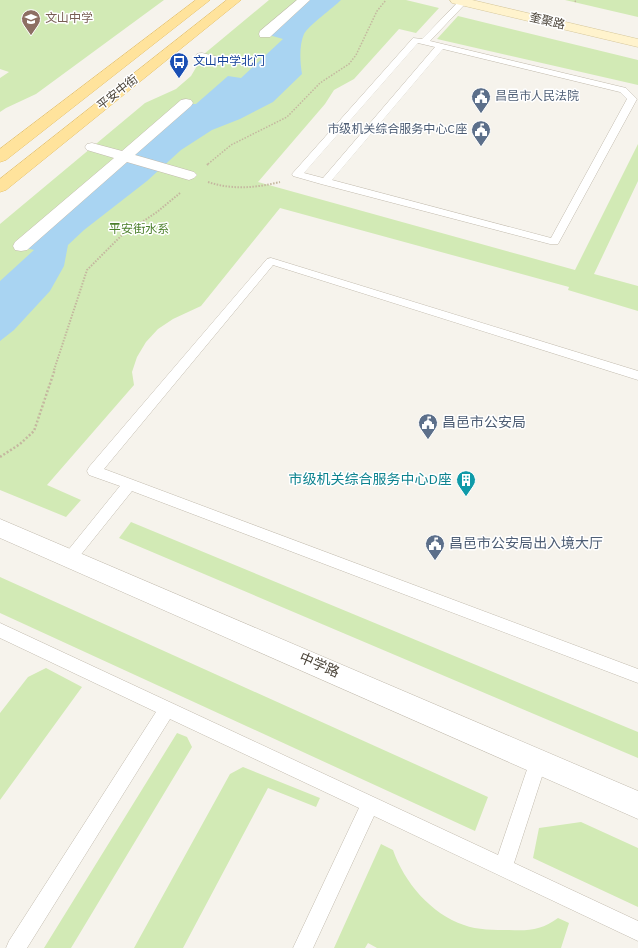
<svg xmlns="http://www.w3.org/2000/svg" width="638" height="948" viewBox="0 0 638 948" font-family="Overpass,'Noto Sans SC',sans-serif">
<style>
.green{fill:#d2eab5}
.water{fill:#a9d4f2}
.lines{fill:none;stroke-linecap:round;stroke-linejoin:round}
.service-casing{stroke:#c2bbae;stroke-width:1}
.pedestrian-casing{stroke:#c2bbae;stroke-width:1}
.tertiary-casing{stroke:#c2bbae;stroke-width:1}
.secondary-casing{stroke:#d6c79b;stroke-width:1}
.primary-casing{stroke:#e6c16a;stroke-width:1}
.path-far2{stroke:#c4b79f;stroke-width:1.5;stroke-dasharray:1.5 1.5;stroke-linecap:butt}
.path-far1{stroke:#c4b79f;stroke-width:2;stroke-dasharray:1.5 1.5;stroke-linecap:butt}
.path{stroke:#c4b79f;stroke-width:2.5;stroke-dasharray:2 2;stroke-linecap:butt}
.service{fill:#fff;fill-rule:evenodd}
.pedestrian{fill:#fff;fill-rule:evenodd}
.tertiary{fill:#fff;fill-rule:evenodd}
.secondary{fill:#fff3cd;fill-rule:evenodd}
.primary{fill:#ffe39c;fill-rule:evenodd}
.labels{text-anchor:middle;dominant-baseline:central;stroke-width:3;stroke-linejoin:round;paint-order:stroke}
.far-education-label{font-size:12px;fill:#785e54;stroke:#fff;text-anchor:start}
.far-street-label{font-size:12px;fill:#4b4439;stroke:#fff}
.far-transit-label{font-size:12px;fill:#164399;stroke:#fff;text-anchor:start}
.far-service-label{font-size:12px;fill:#4e5e75;stroke:#fff;text-anchor:start}
.far-park-label{font-size:12px;fill:#4a7f2a;stroke:#fff}
.service-label{font-size:14px;fill:#4e5e75;stroke:#fff;text-anchor:start}
.culture-label{font-size:14px;fill:#0d838f;stroke:#fff;text-anchor:end}
.street-label{font-size:14px;fill:#4b4439;stroke:#fff}
</style>
<rect width="100%" height="100%" fill="#f6f3ec"/>
<path class="green" d="M0 0H164L36 94 6 108 0 112V78L9 72 0 69Z
M269 0H406L439 8 416 33 399 29 354 79 334 90 325 104 258 182 575 270 638 144V181L594 274 638 286V311L568 290 569 287 280 208 201 306 173 319 158 329 146 342 137 357 132 372 134 385 47 485 81 500 66 517 0 490V224L145 103 176 89 191 76 204 54Z
M565 0H638V17Z
M458 16 638 60V85L437 39Z
M131 522 638 732V758L119 538Z
M0 577 488 797 475 831 0 613Z
M46 668 82 687 0 800V713L28 677Z
M177 733 187 737 192 747 71 948H44Z
M243 767 320 798 316 807 268 788 183 948H134L230 774Z
M581 822 638 848V907L533 858 539 828Z
M381 844 393 850C404 882 431 914 464 925 477 930 495 930 509 930 529 931 542 930 558 918L569 923 561 948H377L368 943 365 948H334Z"/>
<path class="water" d="M309 0H341C333 8 309 25 304 34 299 45 300 62 302 74L273 102 240 119 212 130 181 150 147 181 84 230 68 245 64 266 50 291 14 330 0 341V281L34 250 26 248 190 104H196L228 76 241 78 283 39 269 35Z"/>
<g class="lines">
<g class="service-casing">
<path id="service" d="M460 0H465L467 2 430 41 626 88 637 99 558 244H550L321 184 293 176 292 174 413 38 422 39ZM418 43 435 47 323 178 304 173ZM443 49 620 92 627 99 551 238 332 180Z
M271 258 638 371V380L273 265 104 469 638 669V683L132 491 75 562 70 564 65 562 62 558 65 554 120 486 89 475 87 471 89 467 267 259Z
M0 623 498 855 532 755 538 753 544 755 547 761 514 863 638 921V941L374 816 313 948H293L359 808 170 719 27 948H6L9 941 156 712 0 638Z"/>
</g>
<g class="pedestrian-casing">
<path id="pedestrian" d="M297 0H310L270 37H260L259 34 260 31Z
M202 53 223 58 225 61 223 64 218 65 197 60 195 57 197 54Z
M186 99 191 100 193 103 191 106 135 155 194 172 197 175 194 178 189 180 127 162 27 250 21 251 15 250 13 246 15 242 114 158 87 150 85 147 87 144 92 143 122 151 181 100Z"/>
</g>
<g class="tertiary-casing">
<path id="tertiary" d="M0 519 638 791V819L0 538Z"/>
</g>
<g class="secondary-casing">
<path id="secondary" d="M450 0H472L638 39V47L452 3Z"/>
</g>
<g class="primary-casing">
<path id="primary" d="M196 0H210L6 160 0 162V149Z
M227 0H241L6 190 0 192V179Z"/>
</g>
<path class="path-far2" d="M575 2 576 0
M208 164 231 145 287 117 320 83 349 64 356 55 377 11 386 0"/>
<path class="path-far1" d="M207 165 209 163
M208 182C232 190 255 188 280 182
M54 370 87 270 121 236 157 212 180 193"/>
<path class="path" d="M0 457 20 444 34 431 55 369"/>
<use href="#service" class="service"/>
<use href="#pedestrian" class="pedestrian"/>
<use href="#tertiary" class="tertiary"/>
<use href="#secondary" class="secondary"/>
<use href="#primary" class="primary"/>
</g>
<defs>
<g id="school-pin" transform="scale(1)"><path d="M0 17L-7.5 6A9.5 9.5 0 1 1 7.5 6Z" fill="#8d6e63" stroke="#fff"/><path d="M0-5L7-2L0 1L-7-2ZM-4 1L0 2.5L4 1V4Q0 6-4 4Z" fill="#fff"/></g>
<g id="bus-pin" transform="scale(1)"><path d="M0 17L-7.5 6A9.5 9.5 0 1 1 7.5 6Z" fill="#1a4fb4" stroke="#fff"/><path d="M-5-6H5V4H4V6H2V4H-2V6H-4V4H-5ZM-3.5-4V0h7V-4ZM-3.5 1.2v1.5H-2V1.2ZM2 1.2v1.5H3.5V1.2Z" fill="#fff"/></g>
<g id="civic-pin" transform="scale(1)"><path d="M0 17L-7.5 6A9.5 9.5 0 1 1 7.5 6Z" fill="#5c6f8a" stroke="#fff"/><path d="M-.6-6.5H3V-4.5H.6V-3L4-1V1h2V6H-6V1h2V-1L-.6-3ZM-1.2 2.5V6h2.4V2.5Z" fill="#fff"/></g>
<g id="building-pin" transform="scale(1)"><path d="M0 17L-7.5 6A9.5 9.5 0 1 1 7.5 6Z" fill="#0f9aa8" stroke="#fff"/><path d="M-4-6H4V6H1V3H-1V6H-4ZM-2.5-4.3h1.7v1.8h-1.7ZM.8-4.3h1.7v1.8H.8ZM-2.5-1h1.7V.8h-1.7ZM.8-1h1.7V.8H.8Z" fill="#fff"/></g>
</defs>
<g fill-rule="evenodd">
<use href="#school-pin" x="31" y="19"/>
<use href="#bus-pin" x="179" y="62"/>
<use href="#civic-pin" x="481" y="97"/>
<use href="#civic-pin" x="481" y="130"/>
<use href="#civic-pin" x="428" y="423"/>
<use href="#building-pin" x="466" y="480"/>
<use href="#civic-pin" x="435" y="544"/>
</g>
<g class="labels">
<g class="far-education-label">
<text x="45" y="19">文山中学</text>
</g>
<g class="far-street-label">
<text transform="translate(547 22) rotate(13)">奎聚路</text>
<text transform="translate(118 93) rotate(-38)">平安中街</text>
</g>
<g class="far-transit-label">
<text x="193" y="62">文山中学北门</text>
</g>
<g class="far-service-label">
<text x="495" y="97">昌邑市人民法院</text>
<text x="467" y="130" text-anchor="end">市级机关综合服务中心C座</text>
</g>
<g class="far-park-label">
<text x="139" y="230">平安街水系</text>
</g>
<g class="service-label">
<text x="442" y="423">昌邑市公安局</text>
<text x="449" y="544">昌邑市公安局出入境大厅</text>
</g>
<g class="culture-label">
<text x="452" y="480">市级机关综合服务中心D座</text>
</g>
<g class="street-label">
<text transform="translate(319 666) rotate(23)">中学路</text>
</g>
</g>
</svg>
